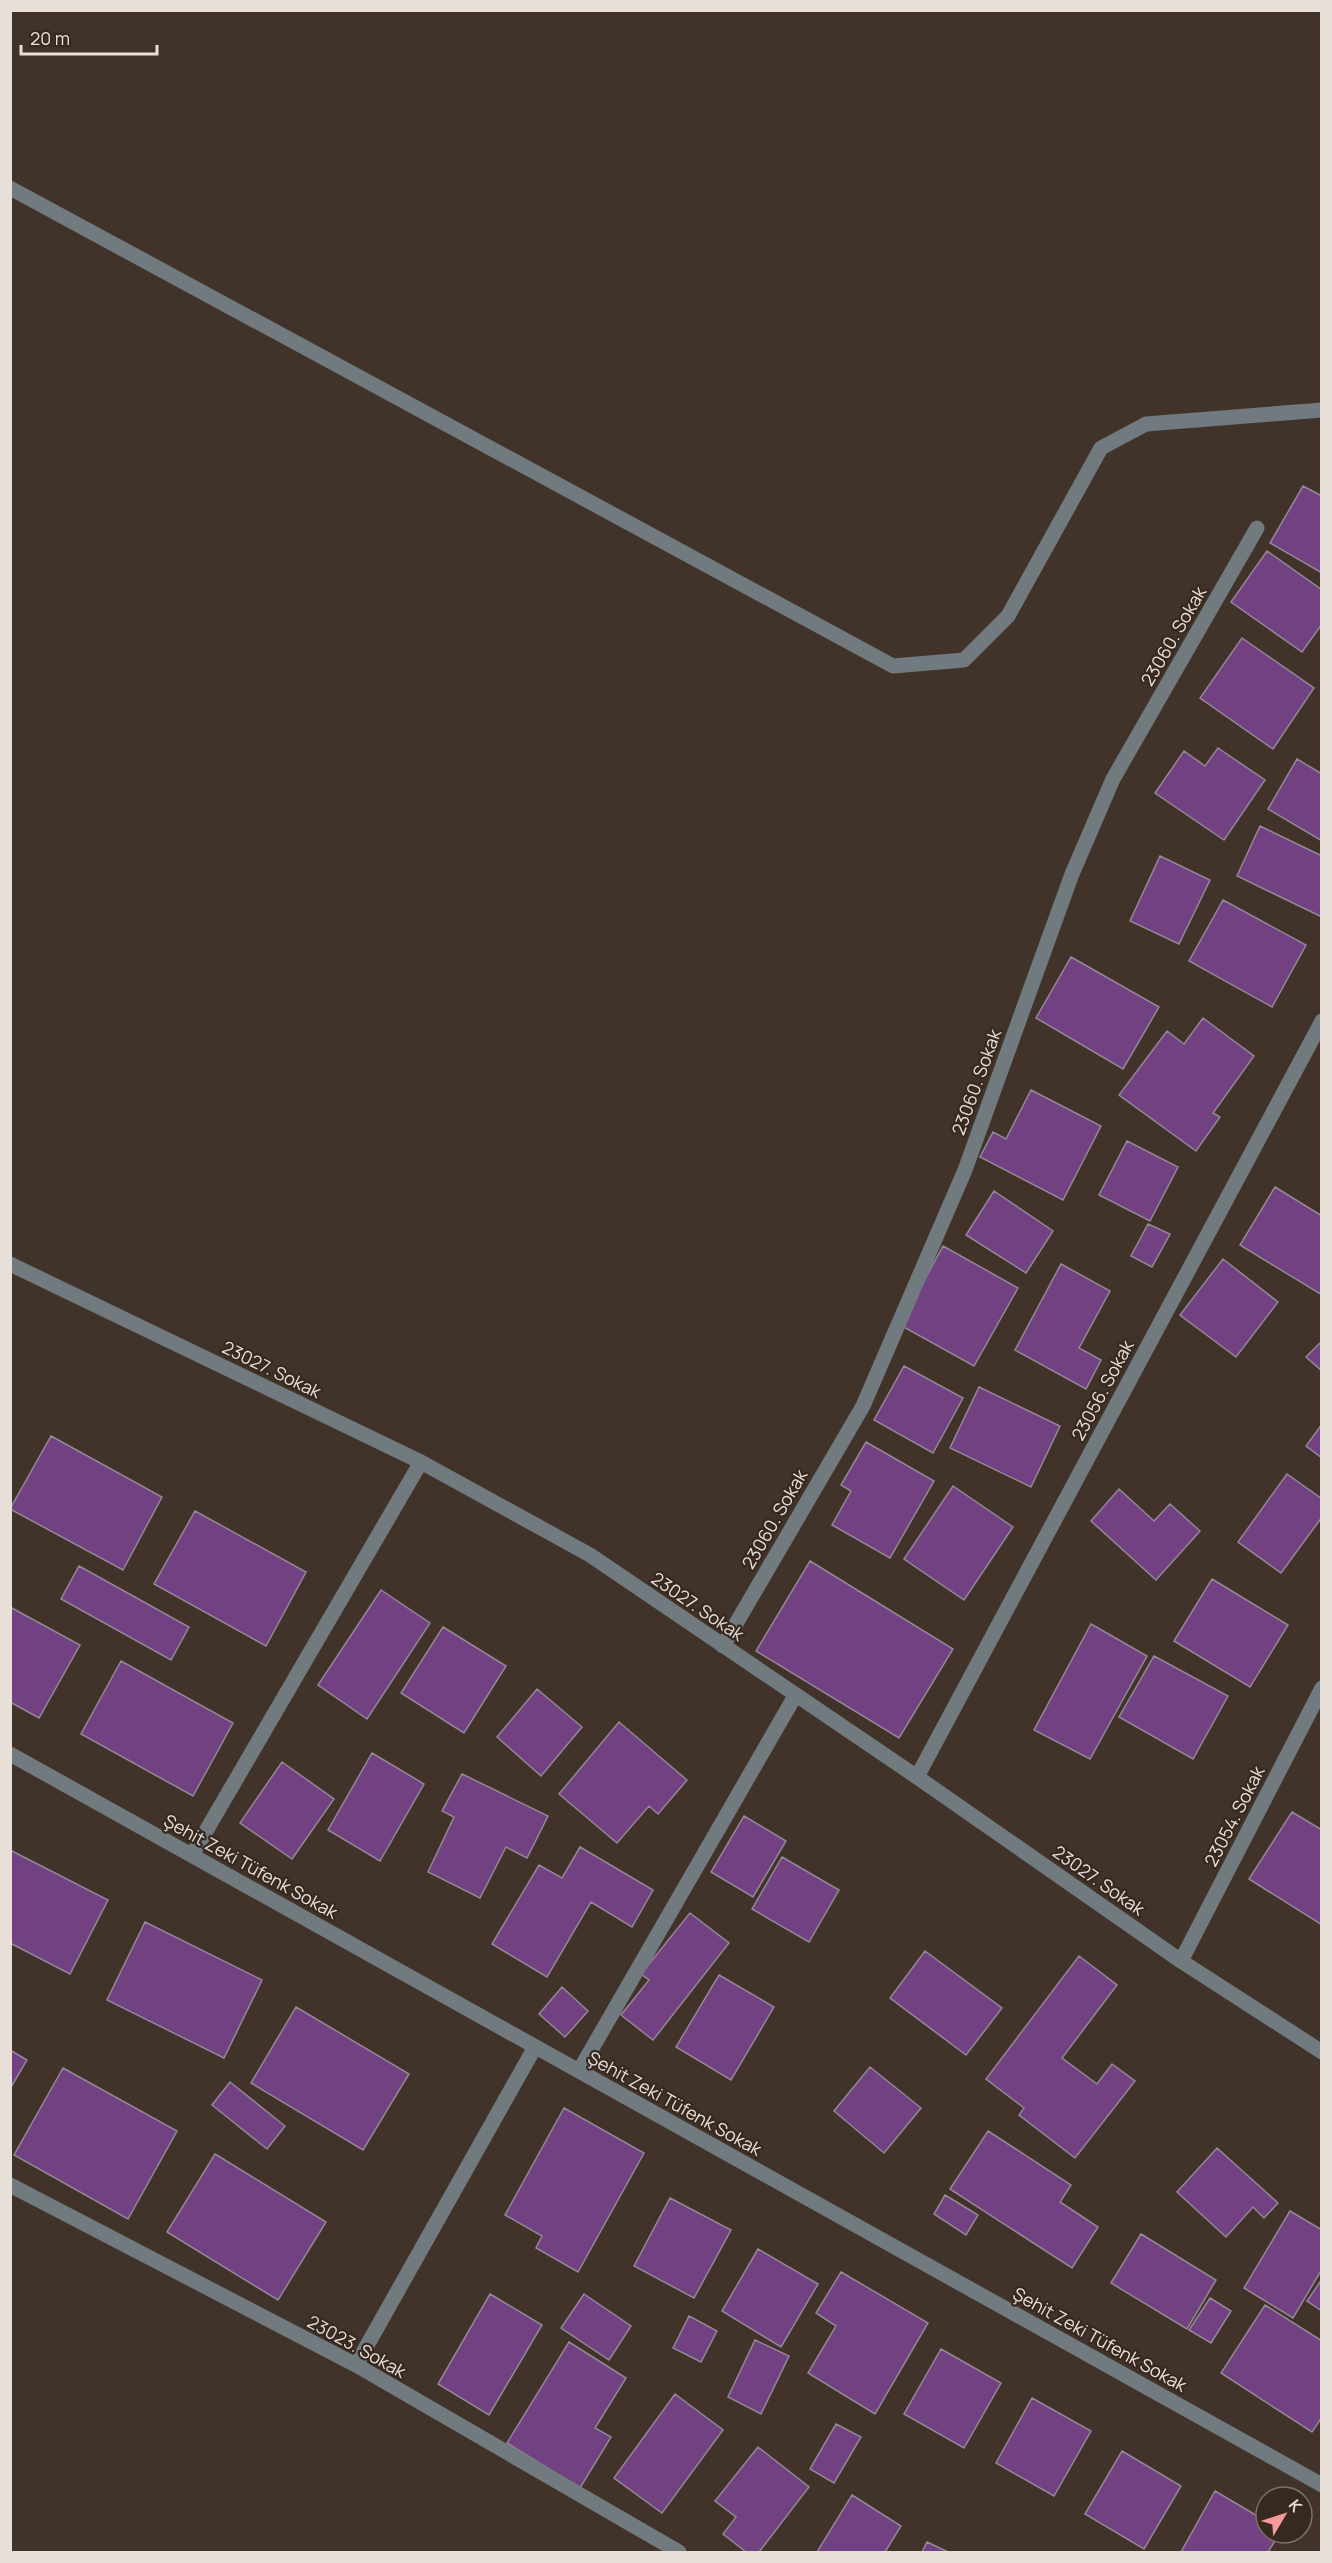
<svg xmlns="http://www.w3.org/2000/svg" width="1332" height="2563" viewBox="0 0 1332 2563" font-family="Manrope,sans-serif">
<style>
.building{fill:#714181;stroke:#938897;stroke-width:1.5}
.lines{fill:none;stroke-linecap:round;stroke-linejoin:round}
.minor{stroke:#717a7e;stroke-width:15}
.labels{text-anchor:middle;dominant-baseline:central;stroke-width:4.5;stroke-linejoin:round;paint-order:stroke}
.street-label{font-size:18px;fill:#e8dfd9;stroke:#372920}
</style>
<rect width="100%" height="100%" fill="#42332a"/>
<path class="building" d="M1303 486 1322 496V573L1270 543Z
M1267 551 1322 590V624L1302 652 1231 602Z
M1242 638 1314 688 1273 749 1200 698Z
M1218 748 1265 780 1224 840 1155 793 1184 751 1205 766Z
M1297 759 1322 774V841L1268 809Z
M1260 826 1322 856V917L1237 876Z
M1160 856 1210 880 1179 944 1130 921Z
M1223 900 1306 945 1272 1007 1189 961Z
M1071 957 1159 1007 1123 1069 1036 1018Z
M1203 1018 1254 1056 1213 1113 1220 1117 1196 1151 1119 1095 1167 1031 1184 1044Z
M1031 1090 1101 1126 1063 1200 980 1157 993 1132 1006 1139Z
M1127 1141 1178 1167 1150 1221 1099 1195Z
M1275 1187 1322 1216V1295L1240 1245Z
M994 1191 1053 1231 1026 1273 966 1235Z
M1148 1224 1170 1234 1152 1267 1131 1256Z
M943 1246 1018 1288 974 1366 900 1325Z
M1223 1259 1278 1302 1236 1357 1180 1315Z
M1061 1264 1110 1291 1079 1348 1101 1360 1086 1389 1015 1350Z
M1322 1341V1371L1306 1357Z
M904 1366 963 1398 933 1453 874 1420Z
M979 1387 1060 1426 1031 1487 950 1448Z
M1322 1424V1458L1306 1446Z
M51 1436 162 1497 123 1570 10 1509Z
M866 1442 934 1481 890 1558 832 1525 851 1491 841 1485Z
M1287 1474 1322 1499V1517L1281 1573 1238 1542Z
M953 1486 1013 1527 964 1600 904 1559Z
M1119 1489 1154 1521 1170 1504 1200 1531 1156 1580 1091 1521Z
M195 1511 306 1572 266 1646 154 1584Z
M810 1561 953 1649 899 1738 756 1651Z
M79 1566 189 1627 171 1660 61 1599Z
M1212 1579 1288 1625 1250 1687 1174 1641Z
M381 1590 430 1623 367 1719 318 1685Z
M10 1607 80 1645 39 1718 10 1702Z
M1091 1624 1147 1656 1090 1759 1034 1730Z
M443 1627 506 1666 464 1733 401 1693Z
M1154 1656 1228 1696 1193 1759 1119 1717Z
M121 1661 233 1723 193 1796 81 1734Z
M537 1689 582 1727 541 1776 497 1737Z
M619 1722 687 1780 658 1814 649 1806 617 1843 559 1794Z
M372 1753 424 1784 380 1861 328 1830Z
M282 1762 334 1799 292 1859 240 1823Z
M462 1774 548 1816 527 1858 506 1847 480 1898 428 1872 454 1817 442 1811Z
M1292 1812 1322 1830V1925L1249 1879Z
M744 1816 786 1841 753 1897 711 1872Z
M580 1847 653 1890 632 1927 591 1902 547 1977 492 1944 539 1865 562 1878Z
M10 1850 108 1900 70 1974 10 1943Z
M782 1857 839 1890 809 1942 752 1909Z
M690 1913 729 1943 653 2040 621 2015 649 1980 641 1974Z
M145 1922 262 1980 224 2058 107 2000Z
M925 1951 1002 2008 966 2055 890 1998Z
M1079 1956 1117 1985 1062 2058 1097 2084 1112 2064 1135 2081 1075 2158 1019 2115 1024 2108 986 2079Z
M719 1975 774 2007 731 2080 676 2047Z
M562 1987 588 2011 565 2037 539 2014Z
M296 2007 409 2074 363 2150 251 2083Z
M10 2050 27 2060 10 2089Z
M870 2067 921 2108 884 2153 834 2111Z
M63 2068 177 2131 128 2219 14 2155Z
M230 2082 285 2126 267 2149 212 2105Z
M564 2108 644 2153 578 2272 536 2248 542 2236 505 2215Z
M988 2131 1071 2185 1060 2202 1098 2227 1072 2268 950 2189Z
M1217 2148 1278 2203 1264 2218 1253 2207 1226 2237 1177 2192Z
M215 2154 326 2222 278 2300 167 2232Z
M945 2195 978 2215 966 2235 934 2214Z
M670 2198 731 2230 694 2298 634 2266Z
M1290 2211 1322 2230V2269L1293 2318 1244 2288Z
M1141 2234 1216 2280 1187 2329 1111 2283Z
M758 2249 818 2284 781 2347 722 2311Z
M841 2272 928 2323 875 2414 808 2373 836 2326 816 2313Z
M1322 2279V2311L1307 2301Z
M490 2294 542 2325 489 2415 438 2384Z
M584 2294 631 2326 609 2360 561 2328Z
M1210 2298 1231 2311 1211 2343 1189 2330Z
M1265 2305 1322 2341V2417L1312 2432 1221 2373Z
M689 2316 717 2331 701 2362 673 2348Z
M755 2340 789 2356 761 2414 728 2397Z
M569 2342 626 2378 595 2428 611 2437 580 2488 507 2443Z
M941 2349 1001 2383 964 2448 904 2414Z
M675 2394 723 2430 662 2513 614 2478Z
M1032 2398 1091 2431 1054 2496 996 2463Z
M836 2424 861 2437 834 2483 810 2469Z
M758 2447 809 2487 759 2552H746L723 2534 736 2517 715 2501Z
M1122 2451 1181 2486 1144 2549 1085 2514Z
M1215 2491 1266 2521V2533H1280L1268 2552H1181Z
M852 2495 901 2526 885 2552H817Z
M927 2542 948 2552H922Z"/>
<g class="lines">
<path class="minor" d="M10 188 893 666 964 660 1008 616 1101 448 1146 424 1322 410
M10 1264 421 1462 590 1555 917 1777 1181 1961 1322 2052
M723 1646 863 1406 965 1170 1072 874 1113 779 1257 528
M10 1754 1322 2485
M917 1777 1322 1021
M192 1855 421 1462
M1181 1961 1322 1688
M579 2071 795 1696
M10 2185 356 2365 679 2552
M356 2365 535 2047"/>
</g>
<g class="labels">
<g class="street-label">
<text transform="translate(1173 636) rotate(-60)">23060. Sokak</text>
<text transform="translate(976 1082) rotate(-70)">23060. Sokak</text>
<text transform="translate(272 1369) rotate(26)">23027. Sokak</text>
<text transform="translate(1102 1390) rotate(-62)">23056. Sokak</text>
<text transform="translate(774 1519) rotate(-60)">23060. Sokak</text>
<text transform="translate(698 1606) rotate(34)">23027. Sokak</text>
<text transform="translate(1234 1816) rotate(-63)">23054. Sokak</text>
<text transform="translate(251 1866) rotate(29)">Şehit Zeki Tüfenk Sokak</text>
<text transform="translate(1099 1880) rotate(35)">23027. Sokak</text>
<text transform="translate(675 2103) rotate(29)">Şehit Zeki Tüfenk Sokak</text>
<text transform="translate(1100 2339) rotate(29)">Şehit Zeki Tüfenk Sokak</text>
<text transform="translate(357 2346) rotate(29)">23023. Sokak</text>
</g>
</g>
<rect width="1332" height="2563" fill="none" stroke="#e8dfd9" stroke-width="24"/>
<g transform="translate(1284 2515) rotate(51)"><circle r="28" fill="#372920" stroke="#7e726a" stroke-width="1.5"/>
<path d="M0-4.5L10 22L0 15L-10 22Z" fill="#f59b9b"/>
<text y="-9" font-size="16" font-weight="bold" text-anchor="middle" fill="#e8dfd9">K</text>
</g>
<path d="M21 45v9h136v-9" fill="none" stroke="#e8dfd9" stroke-width="3"/>
<text x="30" y="45" font-size="18" fill="#e8dfd9" stroke="#372920" stroke-width="4.5" paint-order="stroke">20 m</text>
</svg>
